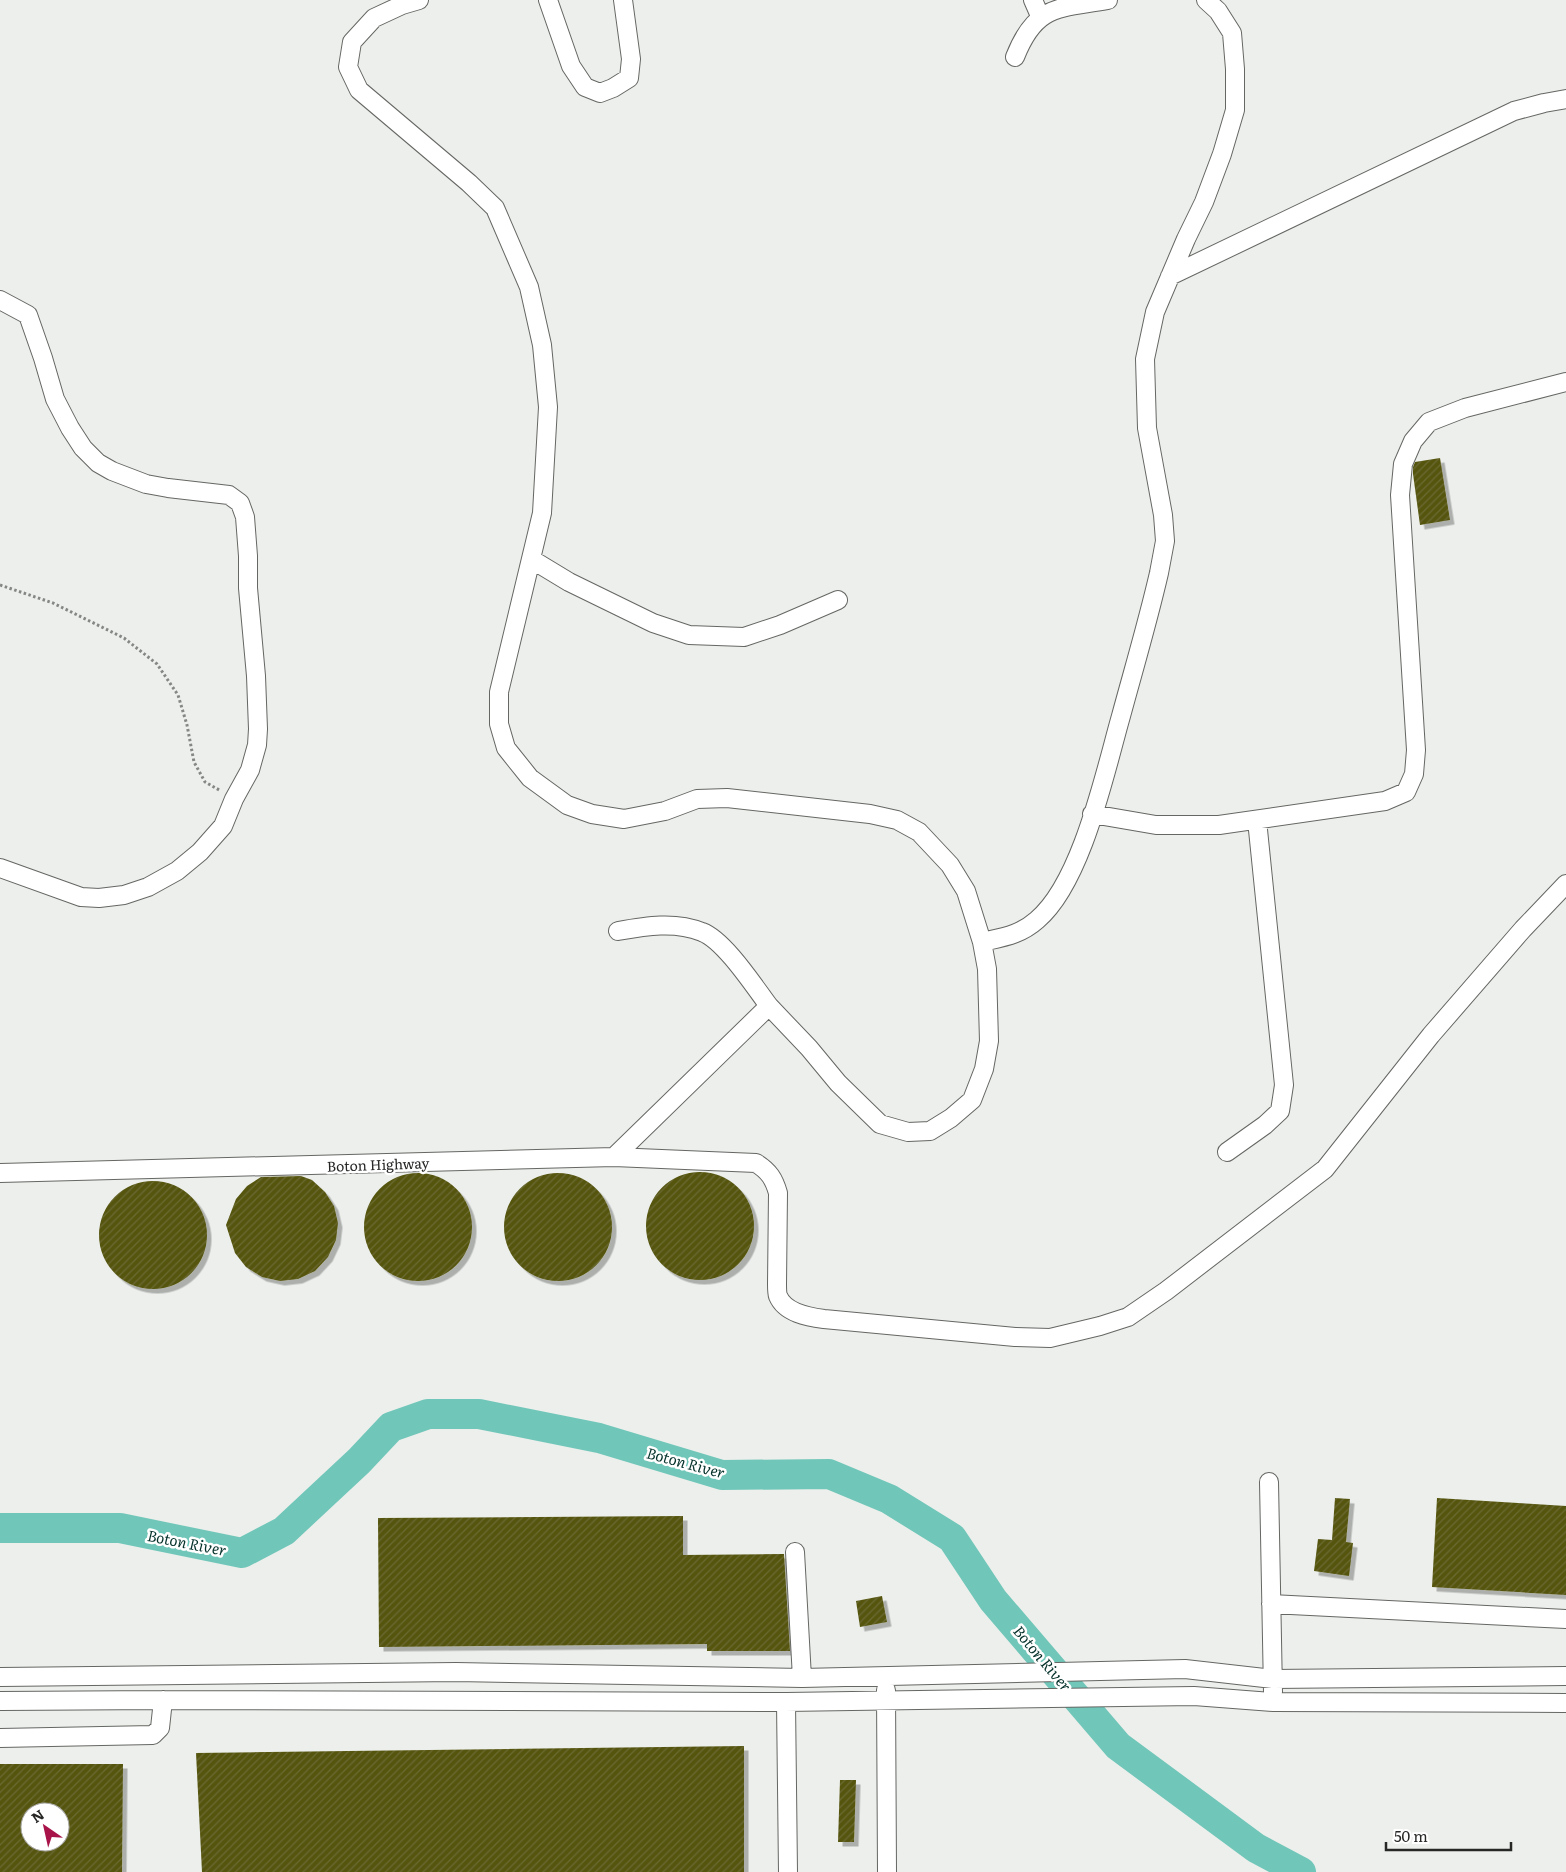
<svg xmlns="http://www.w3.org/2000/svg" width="1566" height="1872" viewBox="0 0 1566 1872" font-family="Literata,serif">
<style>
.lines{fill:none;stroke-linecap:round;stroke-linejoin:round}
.river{stroke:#70c6b9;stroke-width:30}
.building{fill:url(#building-hatch);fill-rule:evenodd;filter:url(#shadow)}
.minor-casing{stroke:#656763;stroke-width:20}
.path{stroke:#858784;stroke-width:3;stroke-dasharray:2.5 2.5;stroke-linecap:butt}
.minor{stroke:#fff;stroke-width:18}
.labels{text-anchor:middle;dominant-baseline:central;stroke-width:5;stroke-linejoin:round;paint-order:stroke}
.street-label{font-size:14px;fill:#272826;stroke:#fff}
.water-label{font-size:15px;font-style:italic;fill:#06322c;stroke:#fff}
</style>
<defs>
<pattern id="building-hatch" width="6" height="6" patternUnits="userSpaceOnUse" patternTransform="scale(1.25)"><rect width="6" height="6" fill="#565510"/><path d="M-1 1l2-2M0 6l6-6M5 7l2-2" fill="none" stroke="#6b6a33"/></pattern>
<filter id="shadow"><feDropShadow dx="4.5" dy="4.5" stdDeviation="0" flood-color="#0004"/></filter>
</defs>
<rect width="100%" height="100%" fill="#ecefeb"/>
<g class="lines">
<path class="river" d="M0 1528H120L242 1553 284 1531 359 1461 391 1427 428 1414H479L599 1438 722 1475 829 1474 889 1499 952 1538 993 1600 1118 1746 1256 1848 1301 1872"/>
</g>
<path class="building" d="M1440 458 1450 520 1420 525 1413 474V467L1415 462Z
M646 1226a54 54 0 1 1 108 0a54 54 0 1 1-108 0Z
M364 1227a54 54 0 1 1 108 0a54 54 0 1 1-108 0Z
M504 1227a54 54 0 1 1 108 0a54 54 0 1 1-108 0Z
M301 1176 312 1180 325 1192 334 1206 338 1223 336 1240 328 1257 315 1271 298 1279 280 1281 262 1277 246 1267 235 1253 226 1225 236 1199 247 1186 261 1177Z
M99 1235a54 54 0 1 1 108 0a54 54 0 1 1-108 0Z
M1335 1498 1350 1499 1346 1542 1353 1543 1349 1576 1314 1571 1318 1539 1332 1540Z
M1437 1498 1566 1506V1595L1432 1587Z
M683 1516V1555L784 1554 790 1651H707V1644L379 1647 378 1518Z
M882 1596 887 1622 860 1627 856 1601Z
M744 1746V1872H202L196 1753Z
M0 1764H123L122 1872H0ZM30 1812H60V1842H30Z
M840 1780H856L854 1842H838Z"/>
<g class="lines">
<g class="minor-casing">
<path id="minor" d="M419 0 402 5 374 18 352 42 348 67 359 90 469 183 495 208 529 287 542 345 548 407 542 513 499 692V724L506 748 530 778 567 805 592 814 624 819 665 811 697 799 727 798 870 814 897 820 919 832 950 865 966 891 982 942 987 969 989 1041 984 1069 972 1100 951 1118 930 1131 908 1132 880 1124 838 1083 809 1048 769 1006 614 1157
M548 0 571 66 585 87 600 93 613 88 629 78 631 59 623 0
M1033 0 1040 16
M1015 57C1036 4 1058 9 1108 0
M1170 276 1514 111 1544 103 1566 99
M0 300 28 315 43 358 55 399 70 428 83 448 98 463 112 471 146 484 168 488 229 495 240 503 245 517 248 556V588L256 676 258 729 257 745 250 770 234 799 223 826 200 852 177 871 148 887 124 895 99 898 81 897 0 868
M531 559 569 582 653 623 689 635 744 637 780 625 838 600
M1092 814 1156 825H1219L1385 801 1406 792 1414 774 1416 750 1400 495 1403 464 1413 441 1429 422 1465 408 1566 382
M618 931C646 926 675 921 702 932 724 940 754 986 769 1006
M982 942C1004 937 1020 935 1037 920 1082 882 1105 772 1121 716 1134 668 1148 621 1159 573L1165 541 1163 515 1147 428 1145 359 1155 312 1186 239 1204 202 1222 154 1235 110V69L1232 33 1218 11 1206 0
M1227 1152 1265 1125 1280 1111 1284 1085 1257 820
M0 1173 614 1157 756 1163C769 1171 774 1179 778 1193L777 1284C777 1288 777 1293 778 1296 785 1313 808 1317 824 1319L1015 1337 1050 1338 1100 1326 1128 1317 1166 1291 1325 1169 1431 1035 1523 929 1566 884
M1269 1482 1273 1692
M795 1552 802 1678
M1271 1604 1566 1619
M0 1677 456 1672 802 1678 1185 1669 1273 1679 1566 1676
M886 1690 887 1872
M0 1701 163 1700 786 1702 1194 1696 1273 1702 1566 1703
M786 1702 788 1872
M0 1738 153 1735 160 1728 163 1700"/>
</g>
<path class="path" d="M0 585 53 603 124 638 157 664 178 695 187 725 194 762 205 782 221 791"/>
<use href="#minor" class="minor"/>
</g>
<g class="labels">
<g class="street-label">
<text transform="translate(378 1164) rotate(-2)">Boton Highway</text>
</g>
<g class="water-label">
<text transform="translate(686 1462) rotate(15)">Boton River</text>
<text transform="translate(187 1542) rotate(11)">Boton River</text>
<text transform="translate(1043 1658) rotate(50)">Boton River</text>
</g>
</g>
<g transform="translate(45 1827) rotate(326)"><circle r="24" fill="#ffffff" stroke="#a9a9a8"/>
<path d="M0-4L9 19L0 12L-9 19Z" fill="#a81449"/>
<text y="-8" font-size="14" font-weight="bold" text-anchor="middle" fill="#272826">N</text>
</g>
<path d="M1386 1842v8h125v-8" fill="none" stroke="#272826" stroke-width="2.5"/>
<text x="1394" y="1842" font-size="15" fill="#272826" stroke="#ffffff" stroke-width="4" paint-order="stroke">50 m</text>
</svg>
